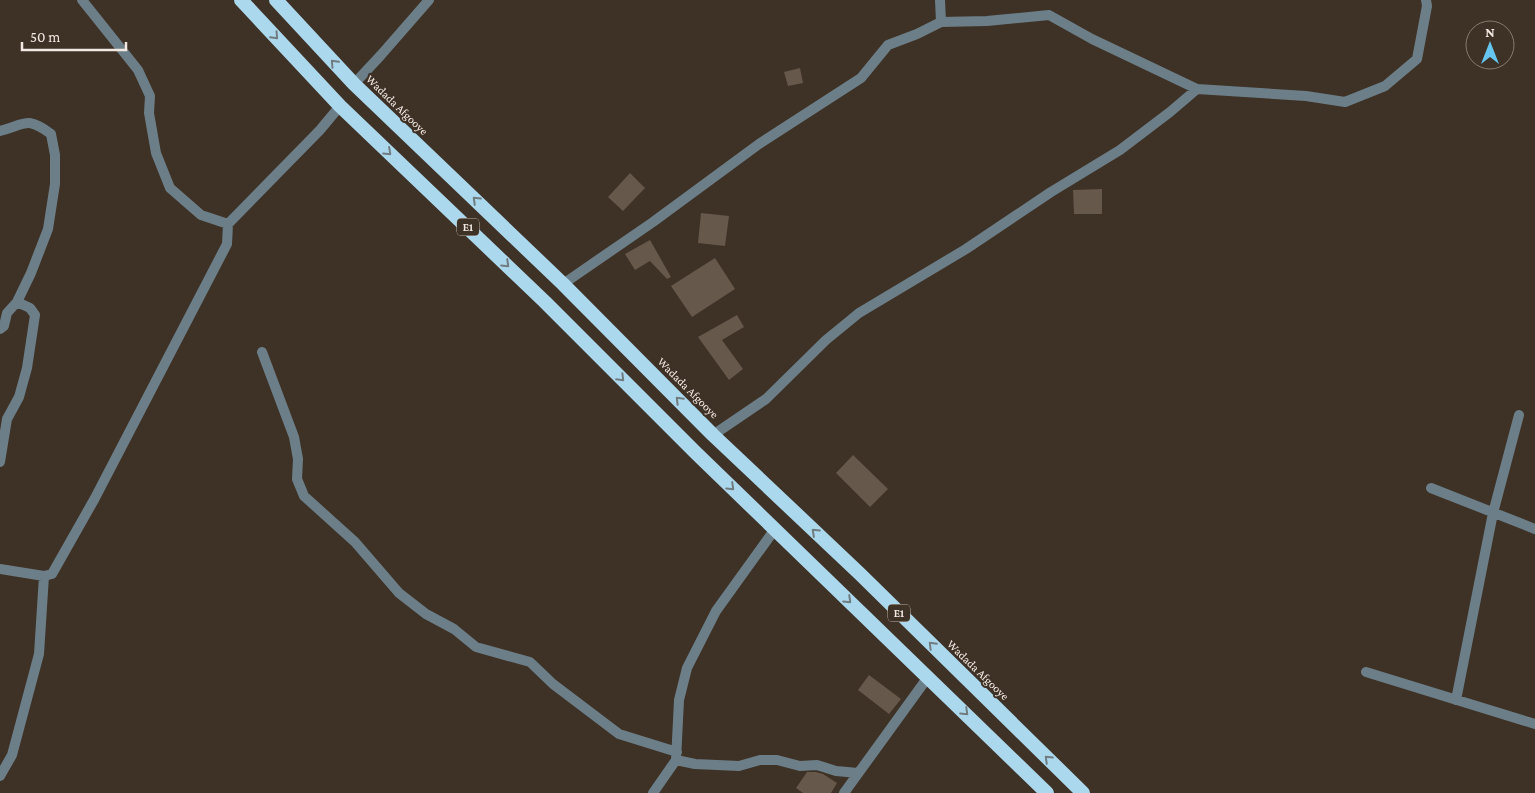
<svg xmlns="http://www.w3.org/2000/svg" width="1535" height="793" viewBox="0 0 1535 793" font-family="'Crimson Pro',serif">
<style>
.building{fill:#66584b}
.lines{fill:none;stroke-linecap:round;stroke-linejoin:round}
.minor{stroke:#6c7f88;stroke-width:10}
.trunk{stroke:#acd8ed;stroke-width:14}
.oneway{stroke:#707c80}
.labels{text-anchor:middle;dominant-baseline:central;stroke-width:4;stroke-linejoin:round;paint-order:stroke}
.shield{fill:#3e3126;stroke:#bcb2aa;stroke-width:1}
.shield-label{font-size:11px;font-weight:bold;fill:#f2e9e2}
.street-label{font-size:12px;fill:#f2e9e2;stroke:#3e3126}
</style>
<rect width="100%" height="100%" fill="#3e3126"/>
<path class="building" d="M800 68 803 83 788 86 784 72Z
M630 173 645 188 623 211 608 197Z
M1102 189V214H1074L1073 190Z
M701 213 729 216 725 246 698 243Z
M650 240 671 277 667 279 650 261 635 270 625 254Z
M715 258 735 289 692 317 671 286Z
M737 315 744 327 722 340 743 369 729 380 698 337Z
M853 455 888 489 870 507 836 473Z
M869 675 901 699 889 714 858 690Z
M807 772H816L823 774 837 783 831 793H803L796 788Z"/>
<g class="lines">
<path class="minor" d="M82 0 138 70 150 96 149 113 156 153 170 188 201 215 228 224
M940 0 941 22
M354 84 381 55 429 0
M0 131C26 124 27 116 51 134L55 155V184L48 229 31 273 17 302 7 313 4 326 0 329
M563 284 653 222 759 144 861 78 888 45 917 34 941 22 987 21 1049 15 1092 39 1197 89 1306 96 1345 102 1385 86 1417 59 1427 6 1426 0
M262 352 294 437 298 459 297 479 304 496 355 542 399 593 426 614 454 629 476 647 530 662 553 684 619 734 677 752
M713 435 766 399 826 340 859 313 966 249 1051 192 1120 150 1170 112 1197 89
M0 462 7 419 19 397 27 368 35 315 30 308 17 302
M1431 488 1535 529
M0 569 44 576 52 574 95 498 227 244 228 224 320 130 340 106
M1366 672 1535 724
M1456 700 1493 513 1519 415
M676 760 695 764 739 766 760 760H777L800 766 817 765 836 771 858 773
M0 776 12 755 39 654 44 576
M653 793 676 760 679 700 687 668 716 611 775 529
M844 793 928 677"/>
<path class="trunk" d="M241 0 340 106 545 302 696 453 1047 793
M276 0 354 84 563 284 713 435 860 574 1083 793"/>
</g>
<defs><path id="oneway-chevron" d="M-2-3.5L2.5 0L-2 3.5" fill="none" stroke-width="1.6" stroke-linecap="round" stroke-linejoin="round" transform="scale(1.25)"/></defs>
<g class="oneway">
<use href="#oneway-chevron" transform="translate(275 36) rotate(47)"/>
<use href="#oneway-chevron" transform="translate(334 63) rotate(-133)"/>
<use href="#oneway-chevron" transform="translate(388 152) rotate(43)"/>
<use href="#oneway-chevron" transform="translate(476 200) rotate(-136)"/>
<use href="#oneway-chevron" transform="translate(506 264) rotate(44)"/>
<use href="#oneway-chevron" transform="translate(621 378) rotate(45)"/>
<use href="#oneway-chevron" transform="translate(679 400) rotate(-135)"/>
<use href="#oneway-chevron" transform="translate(731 487) rotate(44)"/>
<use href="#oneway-chevron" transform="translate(815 532) rotate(-137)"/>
<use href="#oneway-chevron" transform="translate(848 600) rotate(44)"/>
<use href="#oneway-chevron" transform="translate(932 645) rotate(-135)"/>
<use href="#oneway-chevron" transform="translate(965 712) rotate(44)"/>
<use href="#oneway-chevron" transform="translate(1048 759) rotate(-136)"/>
</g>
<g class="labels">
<g class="shield">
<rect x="457" y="218.5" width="22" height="17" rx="4"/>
<rect x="888" y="604.5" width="22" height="17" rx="4"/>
</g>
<g class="shield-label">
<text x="468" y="227">E1</text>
<text x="899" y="613">E1</text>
</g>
<g class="street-label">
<text transform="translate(397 105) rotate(44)">Wadada Afgooye</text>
<text transform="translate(688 388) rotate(45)">Wadada Afgooye</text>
<text transform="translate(978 670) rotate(44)">Wadada Afgooye</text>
</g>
</g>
<g transform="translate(1490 45)"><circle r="24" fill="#3e3126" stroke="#867b71"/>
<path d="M0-4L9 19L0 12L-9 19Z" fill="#65c5ef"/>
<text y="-8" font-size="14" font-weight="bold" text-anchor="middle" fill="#f2e9e2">N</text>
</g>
<path d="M22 42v8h104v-8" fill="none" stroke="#f2e9e2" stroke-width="2.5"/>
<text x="30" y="42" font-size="15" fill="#f2e9e2" stroke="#3e3126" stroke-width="4" paint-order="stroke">50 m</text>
</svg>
